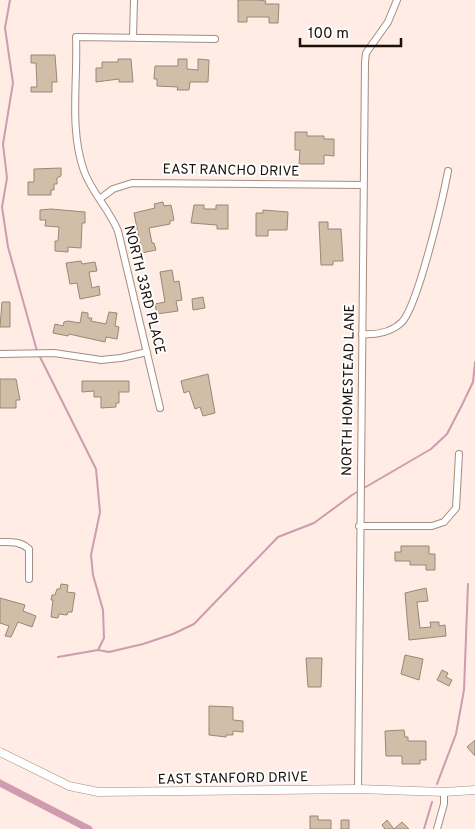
<svg xmlns="http://www.w3.org/2000/svg" width="475" height="829" viewBox="0 0 475 829" font-family="Overpass,sans-serif">
<style>
.lines{fill:none;stroke-linecap:round;stroke-linejoin:round}
.stream{stroke:#cf9baf;stroke-width:2}
.canal{stroke:#cf9baf;stroke-width:7}
.building{fill:#d1bda8;stroke:#9a8874}
.minor-casing{stroke:#a78c81;stroke-width:8}
.tertiary-casing{stroke:#a78c81;stroke-width:9}
.minor{stroke:#fff;stroke-width:6}
.tertiary{stroke:#fff;stroke-width:8}
.labels{text-anchor:middle;dominant-baseline:central;stroke-width:4;stroke-linejoin:round;paint-order:stroke}
.street-label{font-size:14px;fill:#190f0b;stroke:#fefefe}
</style>
<rect width="100%" height="100%" fill="#feece5"/>
<g class="lines">
<path class="stream" d="M10 0 5 28 13 83 3 144 7 178 2 207 8 247 37 351
M39 355 96 469 100 512 91 555 93 575 103 610 104 638 98 650
M58 657 98 650 109 652 143 644 173 634 194 624 278 537 314 523 352 495 431 449 447 434 462 405 473 382 475 362
M437 784 456 734 464 690 468 584
M424 829 432 802"/>
<path class="canal" d="M0 783 89 829"/>
</g>
<path class="building" d="M238 0H258L266 1 265 4H279L278 23H269V17H247V22H238Z
M31 55H55L57 82H52V92H31V87H37L36 63H31Z
M118 59H131L133 82H119V79L96 82V68H102V62H118Z
M178 59H187V69L198 70V59L209 60 208 82H190L189 90H177L178 87 157 86V79H154L155 66H178Z
M295 132H307V136H324V139H334V156L324 155V164H299L300 150H295Z
M61 168V176L57 178V184H54V190H51V195H28V182H34V169Z
M163 202 164 206 171 205 174 220 170 221V224L149 228 152 243H154L156 250 142 253 134 213 155 208 154 204Z
M194 205H204V209H216V205H228V229H217V225L191 223Z
M51 209 85 212V223H82L81 248 68 247V252L55 251V241H58L59 227 45 226 46 220H40V210Z
M263 210 288 212 287 230H268V236H256V213H263Z
M319 222H328V229H341L343 261H333V265H321Z
M81 261 82 264 95 262 97 271 89 272 92 288 99 286 100 295 80 299 77 283 70 284 66 263Z
M172 270 174 282 179 281 182 300 176 301 178 311 157 314 155 304 165 302 160 272Z
M203 297 205 308 193 310 192 299Z
M2 302H10V327H0Z
M82 312 88 313V318H92L91 321 106 324 109 312 117 313 115 326 119 327 117 339 106 337 105 342 69 334 68 336 53 333 55 324 63 326 64 322 68 321 80 323Z
M208 374 215 413 203 416 200 407 195 409 189 391 184 393 181 381Z
M0 379H16L20 400H16V408H0Z
M82 381H129V392H119V403H116V407L101 408V397H94V391L82 392Z
M401 546H429V554H435V570H426V565H410V561H395V552H401Z
M61 584 68 585 67 592 75 593 72 612H68L67 615 59 614 58 618 51 617 53 600H51L52 595H55L57 589H60Z
M426 588 428 601 417 602 420 628 431 627 430 622H439V626L445 625 446 636 409 640 405 593Z
M0 598 25 605 23 611 36 616 32 627 18 622 11 637 5 636 9 626 0 623Z
M405 655 423 659 419 680 401 674Z
M306 658H322L321 687H308Z
M442 670 448 673 446 677 452 680 449 686 437 680Z
M209 706 233 707V720L243 721V732L233 731V735H226V737L209 735Z
M404 730 405 737H408V741H426V760H420V764H402V756H386L385 731Z
M475 740V756L467 747Z
M310 816H318V820H331V829H310Z
M341 820H349V829H341Z
M387 820 394 829 402 822 409 829H385L382 825Z"/>
<g class="lines">
<g class="minor-casing">
<path id="minor" d="M133 38 134 0
M101 198 113 189 132 183 364 185
M362 334C376 335 392 332 402 322 418 305 443 198 448 171
M0 354 54 353 101 360 121 358 147 352
M160 408 118 231C109 209 92 193 84 171 69 129 78 81 76 37L215 39
M359 526H432L444 522 456 508 459 454
M0 542C11 542 20 541 29 549V579
M358 789 365 62 366 53 388 22 397 0
M437 829 444 804V792"/>
</g>
<g class="tertiary-casing">
<path id="tertiary" d="M0 752 69 786 98 792 358 789 444 792 475 790"/>
</g>
<use href="#minor" class="minor"/>
<use href="#tertiary" class="tertiary"/>
</g>
<g class="labels">
<g class="street-label">
<text transform="translate(231 171) rotate(1)">EAST RANCHO DRIVE</text>
<text transform="translate(144 290) rotate(76)">NORTH 33RD PLACE</text>
<text transform="translate(349 390) rotate(-89)">NORTH HOMESTEAD LANE</text>
<text transform="translate(233 779) rotate(-1)">EAST STANFORD DRIVE</text>
</g>
</g>
<path d="M300 38v8h101v-8" fill="none" stroke="#190f0b" stroke-width="2.5"/>
<text x="308" y="38" font-size="15" fill="#190f0b" stroke="#fefefe" stroke-width="4" paint-order="stroke">100 m</text>
</svg>
